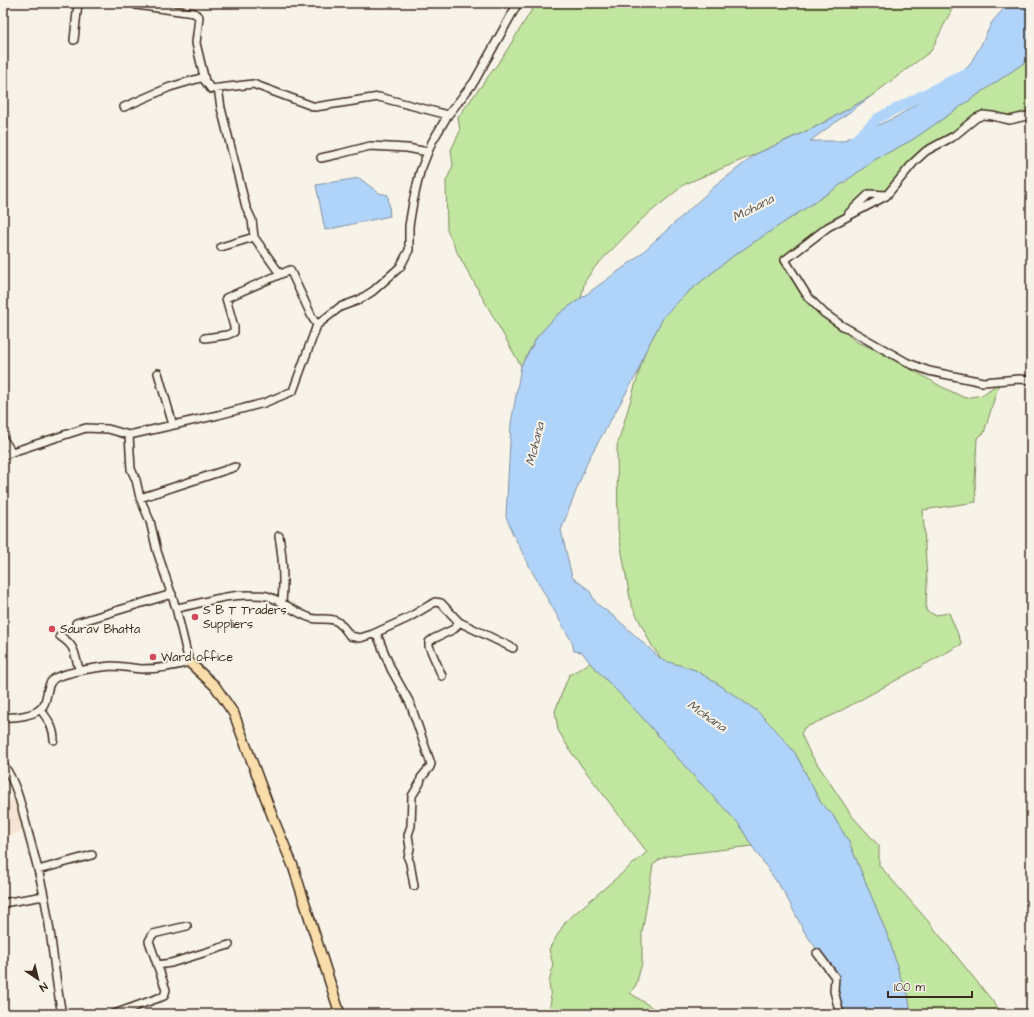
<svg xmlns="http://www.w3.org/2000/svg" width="1034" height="1017" viewBox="0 0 1034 1017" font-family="'Architects Daughter',sans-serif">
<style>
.built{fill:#f7e4d5}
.green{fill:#c1e6a0;stroke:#7e885f}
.water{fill:#b0d4f9;stroke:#8190a1}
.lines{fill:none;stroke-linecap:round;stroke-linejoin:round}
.river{stroke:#b0d4f9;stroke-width:10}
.minor-casing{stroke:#3b2a1e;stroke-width:10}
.major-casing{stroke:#3b2a1e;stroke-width:12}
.minor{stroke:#f7f3e8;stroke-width:7}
.major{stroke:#f9deab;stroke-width:9}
.poi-dot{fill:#d1495b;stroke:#f7f3e8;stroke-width:1.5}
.labels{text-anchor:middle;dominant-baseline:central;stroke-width:4;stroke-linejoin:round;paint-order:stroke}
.poi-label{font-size:12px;fill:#3b2a1e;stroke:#f7f3e8;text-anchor:start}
.water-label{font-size:13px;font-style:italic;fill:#585455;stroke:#f7f3e8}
</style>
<rect width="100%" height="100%" fill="#f7f3e8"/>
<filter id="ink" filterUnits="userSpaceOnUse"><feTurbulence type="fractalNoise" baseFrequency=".025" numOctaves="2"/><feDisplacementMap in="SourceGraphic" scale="8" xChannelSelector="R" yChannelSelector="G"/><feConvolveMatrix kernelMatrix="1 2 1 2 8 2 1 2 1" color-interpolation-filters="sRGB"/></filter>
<g filter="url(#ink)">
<path class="built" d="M17 799 26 830 3 838V802Z"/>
<path class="green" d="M536 3H955L931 51 870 97 815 127 756 154 685 184 642 219 595 267 585 281 581 298 556 316 537 337 521 366 458 254 447 230 446 181 453 166 451 150 460 131 458 117 502 58Z
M1031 58V113L1010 119 986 112 948 137 927 148 913 158 884 192 875 191 846 215 784 258 783 265 803 293 822 315 857 342 885 354 942 387 965 398 982 395 999 383 984 433 977 438 975 481 976 502 923 510 927 581 926 611 935 615 949 613 962 644 833 715 804 728 801 734 810 753 852 816 879 846V865L928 921 1003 1014H911L908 994 902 983 889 939 849 842 832 814 821 803 795 753 757 711 721 686 695 670 662 660 652 646 631 604 618 530 617 446 645 352 664 316 688 292 733 256 836 188 876 159 912 140Z
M590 663 641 716 691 773 739 824 752 846 668 856 660 859 653 865 642 933V963L636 985 630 993 662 1014H548L551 1000 549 983 553 965 549 949 566 921 647 852 571 752 558 730 555 711 569 675Z"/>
<path class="water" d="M1009 3H1031V58L912 140 876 159 836 188 733 256 688 292 664 316 645 352 638 372 588 460 561 530 572 577 589 590 596 603 617 619 662 660 695 670 721 686 757 711 774 728 795 753 821 803 832 814 849 842 889 939 902 983 908 994 911 1014H842L837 976 805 933 785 894 752 846 739 824 691 773 641 716 590 663 582 652 574 651 572 642 534 575 512 532 506 516 511 424 521 366 537 337 556 316 634 260 714 187 756 154 814 128 870 97 810 141H842L896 117 942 88 969 66 981 45 992 22Z
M359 178 379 193 388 195 390 216 325 230 316 185Z"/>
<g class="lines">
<path class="river" d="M854 141 878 118 964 74"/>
<g class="minor-casing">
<path id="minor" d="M134 3 136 5 194 13 199 17 196 43 205 81 211 89 253 84 315 107 379 97 448 115
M74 40 78 3
M218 88 221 108 246 207 252 220 254 237
M124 107 170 87 204 77
M1031 115 1010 120 992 116 983 115 976 118 954 136 926 151 914 162 886 196 828 227 785 260 808 297 824 313 841 325 908 363 929 371 983 382 1019 379 1031 380
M321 158 339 154 370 146 407 148 428 152
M849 213 869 194 886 195
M221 247 254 237 280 274
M205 338 227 335 234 332V327L226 298 290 270 312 317 317 325
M158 373 173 425
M129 435 218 415 264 403 293 391 317 325 340 307 359 300 373 291 400 267 409 250V226L413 202 420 172 432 142 448 115 474 82 518 3
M3 439 12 452
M3 456 12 452 86 428 108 429 129 435 131 469 136 480 140 498 150 521 157 551 176 608
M140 498 235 467
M279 536C283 558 284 580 282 603
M76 623 172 594
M373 634 378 637 391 669 410 703 431 764 430 767 421 778 420 783 412 796 411 826 408 835 410 848 408 858 410 863 414 886
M60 636C78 648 73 654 80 671
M442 676 429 646V642L433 639 454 629 459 622
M40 709C48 719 54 728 54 740
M3 717C14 718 36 716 43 706 49 697 45 682 57 677 73 671 93 668 111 666 120 666 131 668 141 669 158 669 173 667 189 662L176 608C201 604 225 594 251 595 256 595 262 595 267 596 283 601 295 613 311 618 321 621 333 616 340 624 344 627 347 632 350 636L360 638 373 634 408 618 435 602 441 603 459 622 513 648
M3 764C17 784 22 808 28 832 35 858 43 885 47 912 53 946 55 980 62 1014
M38 870 92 855
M3 903 44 896
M817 953 835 977 834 991 840 1014
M157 965 171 963 229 945
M114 1014 164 996 166 990 149 941 153 934 187 926"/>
</g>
<g class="major-casing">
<path id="major" d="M189 662 215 686 234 714 275 823 293 866 340 1014"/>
</g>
<use href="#minor" class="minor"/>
<use href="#major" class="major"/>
</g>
</g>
<g class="poi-dot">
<circle cx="195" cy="617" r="4"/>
<circle cx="52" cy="629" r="4"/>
<circle cx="153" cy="657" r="4"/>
</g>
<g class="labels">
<g class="poi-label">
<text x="203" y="610">S B T Traders<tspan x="203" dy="14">Suppliers</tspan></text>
<text x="60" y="629">Saurav Bhatta</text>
<text x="161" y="657">Ward office</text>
</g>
<g class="water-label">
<text transform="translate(753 208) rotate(-27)">Mohana</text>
<text transform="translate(535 444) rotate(-76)">Mohana</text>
<text transform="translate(707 716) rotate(35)">Mohana</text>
</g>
</g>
<rect width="1034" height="1017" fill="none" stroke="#f7f3e8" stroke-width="16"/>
<rect x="8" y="8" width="1018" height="1001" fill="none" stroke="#3b2a1e" stroke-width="1.5" filter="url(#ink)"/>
<g transform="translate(38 979) rotate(145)" stroke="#f7f3e8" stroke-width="3" paint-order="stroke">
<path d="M0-3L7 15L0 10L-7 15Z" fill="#3b2a1e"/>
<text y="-6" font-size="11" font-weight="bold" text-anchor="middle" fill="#3b2a1e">N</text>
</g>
<path d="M888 991v6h84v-6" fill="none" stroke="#3b2a1e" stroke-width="2"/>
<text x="894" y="991" font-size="12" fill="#3b2a1e" stroke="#f7f3e8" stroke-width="3" paint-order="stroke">100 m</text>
</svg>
